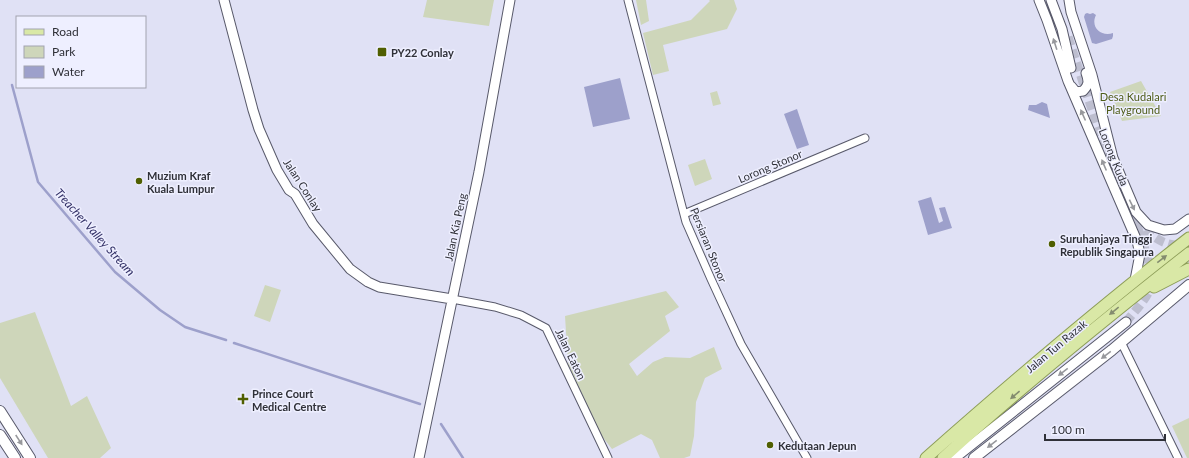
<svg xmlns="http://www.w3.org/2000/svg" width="1189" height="458" viewBox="0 0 1189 458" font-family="Lato,sans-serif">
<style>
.green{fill:#ced6ba}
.water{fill:#9da0cb}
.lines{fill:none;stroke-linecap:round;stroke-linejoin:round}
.stream{stroke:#9da0cb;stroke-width:2.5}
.tertiary-tunnel{stroke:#bdbecf;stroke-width:9;stroke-dasharray:9 4.5;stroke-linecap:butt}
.minor-casing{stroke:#58596a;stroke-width:9}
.tertiary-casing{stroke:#58596a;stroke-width:11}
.secondary-casing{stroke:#58596a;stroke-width:12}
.primary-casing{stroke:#8d9d58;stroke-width:13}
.minor{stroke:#fff;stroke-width:7}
.tertiary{stroke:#fff;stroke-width:9}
.secondary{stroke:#fff;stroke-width:10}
.primary{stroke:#d9e8a6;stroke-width:11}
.oneway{fill:#97989c}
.oneway2{fill:#848c6f}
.poi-dot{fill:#505f01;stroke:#eeefff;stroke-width:1.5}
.labels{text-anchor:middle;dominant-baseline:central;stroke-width:3;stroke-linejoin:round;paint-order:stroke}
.poi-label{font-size:11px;font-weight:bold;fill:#2f3038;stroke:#eeefff;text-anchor:start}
.park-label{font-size:11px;fill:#4f5d19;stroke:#eeefff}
.street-label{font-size:11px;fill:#2f3038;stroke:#eeefff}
.water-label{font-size:12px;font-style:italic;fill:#333167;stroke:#eeefff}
</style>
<rect width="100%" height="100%" fill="#e0e1f5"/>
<path class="green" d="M427 0H494L489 26 423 17Z
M636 0H646L649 21 641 25Z
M709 0H734L737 9 727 29 663 45 669 71 653 75 643 33 691 20 710 1Z
M1141 81 1161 116 1122 121 1110 92Z
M717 91 721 104 713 106 710 93Z
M705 159 712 179 695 186 688 165Z
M265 285 281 290 270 322 254 316Z
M666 291 679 307 665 316 670 331 629 364 637 376 653 362 665 357 690 358 714 347 722 369 705 378 696 402 694 436 690 456 684 458H660L652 440 641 434 612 449 601 435 568 364 565 316Z
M35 312 71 406 87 396 111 448 100 458H48L0 378V323Z
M1189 418V458H1187L1172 426Z"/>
<path class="water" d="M1087 13 1090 14 1093 13 1096 15C1090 27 1101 37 1113 33V36L1112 39 1096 44 1092 43 1084 17 1085 14Z
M620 78 630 119 593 127 584 87Z
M1042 102 1047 104 1050 118 1028 110 1029 105H1036Z
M797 109 809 145 797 149 784 114Z
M931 197 939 223 943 221 939 208 945 207 952 228 928 235 918 201Z"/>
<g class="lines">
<path class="stream" d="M12 85 38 182 115 272 160 310 185 327 226 340
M234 343 420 404
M441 424 463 458"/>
<path class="tertiary-tunnel" d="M1068 37 1108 158 1122 191
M1136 220C1148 233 1162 247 1182 245
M1126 322C1133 313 1147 299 1150 288 1155 270 1136 222 1128 204"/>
<g class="minor-casing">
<path id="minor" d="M628 0 686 222 711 279 741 344 807 458
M684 214 865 138
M452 299 495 307 521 315 546 328 608 458
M1121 342 1178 458"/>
</g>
<g class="tertiary-casing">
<path id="tertiary" d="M224 0 253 110 259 129 277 170 289 190 295 194 313 224 350 269 368 282 379 287 452 299
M1039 0 1047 20 1068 81 1137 241 1140 254 1135 280
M1051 0 1062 29 1071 68
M1069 0 1071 12 1092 75 1113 158 1136 212 1148 225 1164 230 1175 229 1189 219
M1071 86 1076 92 1083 91C1089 85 1089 81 1086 73
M419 458 479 172 510 0
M955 458 1126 322"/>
</g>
<g class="secondary-casing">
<path id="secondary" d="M0 411 30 458
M0 435 15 458
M974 458 1112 350 1189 285"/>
</g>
<g class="primary-casing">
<path id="primary" d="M1154 287 1189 269
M926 458C1012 382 1099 308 1189 238
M943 458C1022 386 1105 319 1189 253"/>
</g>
<use href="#minor" class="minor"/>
<use href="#tertiary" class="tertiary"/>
<use href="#secondary" class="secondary"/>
<use href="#primary" class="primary"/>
</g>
<defs><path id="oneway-solid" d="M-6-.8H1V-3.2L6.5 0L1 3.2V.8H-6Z"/></defs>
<g class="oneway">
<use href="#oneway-solid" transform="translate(1055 44) rotate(-108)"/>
<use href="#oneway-solid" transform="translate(1083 115) rotate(-114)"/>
<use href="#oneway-solid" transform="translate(1104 165) rotate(-113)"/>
<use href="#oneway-solid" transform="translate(1132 205) rotate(64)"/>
<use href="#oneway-solid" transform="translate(1106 355) rotate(143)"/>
<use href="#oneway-solid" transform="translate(1063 372) rotate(142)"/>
<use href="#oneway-solid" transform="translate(19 440) rotate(57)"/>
<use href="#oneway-solid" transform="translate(992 444) rotate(142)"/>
</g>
<g class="oneway2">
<use href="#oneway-solid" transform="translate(1162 259) rotate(-38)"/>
<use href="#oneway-solid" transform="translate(1114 311) rotate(141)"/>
<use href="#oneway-solid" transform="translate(1015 395) rotate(140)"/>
</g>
<g class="poi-dot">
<rect x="377" y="47" width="10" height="10" rx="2"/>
<circle cx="139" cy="181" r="4"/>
<circle cx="1052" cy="244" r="4"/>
<path d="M241 393h4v4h4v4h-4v4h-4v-4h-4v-4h4z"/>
<circle cx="770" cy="445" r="4"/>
</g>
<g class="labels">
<g class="poi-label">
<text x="391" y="52">PY22 Conlay</text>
<text x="147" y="175">Muzium Kraf<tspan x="147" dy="13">Kuala Lumpur</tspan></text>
<text x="1060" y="238">Suruhanjaya Tinggi<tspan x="1060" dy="13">Republik Singapura</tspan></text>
<text x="252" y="393">Prince Court<tspan x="252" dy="13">Medical Centre</tspan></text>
<text x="778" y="445">Kedutaan Jepun</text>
</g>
<g class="park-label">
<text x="1133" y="96">Desa Kudalari<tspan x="1133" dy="13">Playground</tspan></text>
</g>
<g class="street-label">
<text transform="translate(1114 157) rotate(68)">Lorong Kuda</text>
<text transform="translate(770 166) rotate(-23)">Lorong Stonor</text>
<text transform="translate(303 185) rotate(57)">Jalan Conlay</text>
<text transform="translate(455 227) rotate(-78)">Jalan Kia Peng</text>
<text transform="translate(709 245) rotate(68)">Persiaran Stonor</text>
<text transform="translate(1056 346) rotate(-40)">Jalan Tun Razak</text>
<text transform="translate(571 354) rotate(64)">Jalan Eaton</text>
</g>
<g class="water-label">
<text transform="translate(95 232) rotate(48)">Treacher Valley Stream</text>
</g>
</g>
<rect x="16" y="16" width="130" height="72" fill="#eeefff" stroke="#a2a3af"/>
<rect x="24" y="29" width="20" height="6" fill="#d9e8a6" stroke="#a2a3af"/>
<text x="52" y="36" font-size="12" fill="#2f3038">Road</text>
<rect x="24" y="46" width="20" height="12" fill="#ced6ba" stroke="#a2a3af"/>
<text x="52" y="56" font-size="12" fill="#2f3038">Park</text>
<rect x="24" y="66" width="20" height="12" fill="#9da0cb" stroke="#a2a3af"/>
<text x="52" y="76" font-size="12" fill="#2f3038">Water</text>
<path d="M1045 434v6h120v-6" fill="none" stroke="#2f3038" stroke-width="2"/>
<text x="1051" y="434" font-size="12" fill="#2f3038" stroke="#eeefff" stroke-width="3" paint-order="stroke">100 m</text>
</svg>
